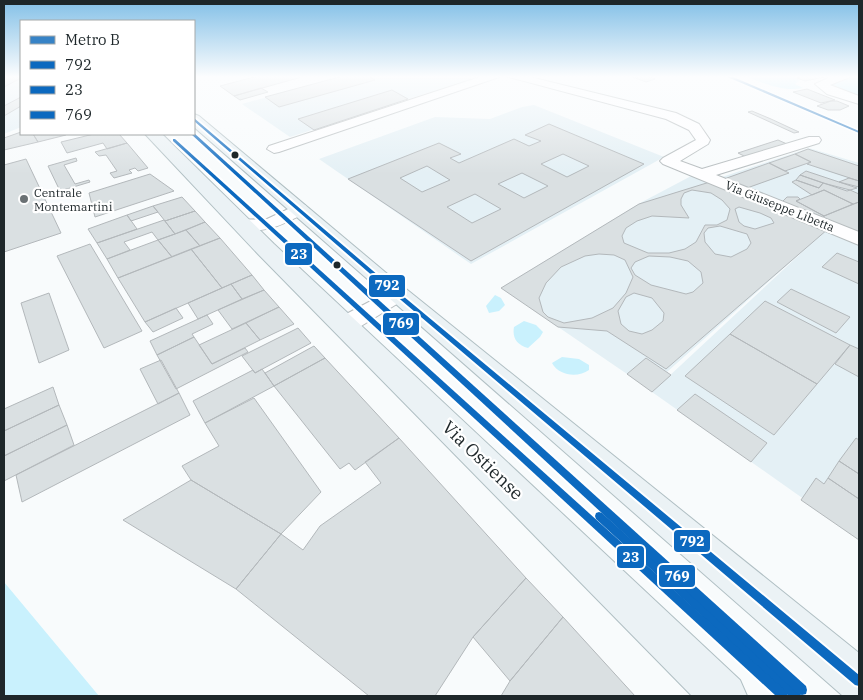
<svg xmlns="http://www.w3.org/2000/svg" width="863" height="700" viewBox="0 0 863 700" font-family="'IBM Plex Serif',serif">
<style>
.built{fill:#e4f0f5}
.green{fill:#c9f1fd}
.building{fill:#dae0e2;stroke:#b3b8bb;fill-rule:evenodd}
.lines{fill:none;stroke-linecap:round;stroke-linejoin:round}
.minor-casing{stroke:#b7bdbf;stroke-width:2}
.major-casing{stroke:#b0bfc3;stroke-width:2}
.minor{fill:#fefeff;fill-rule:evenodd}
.major{fill:#ebf2f5;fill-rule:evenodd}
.rail-casing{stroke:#d8d9da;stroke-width:3}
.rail{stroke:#fff;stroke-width:2;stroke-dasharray:6;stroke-linecap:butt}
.bus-1-casing{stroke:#fff;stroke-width:4}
.bus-2-casing{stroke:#fff;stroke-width:4}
.bus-3-casing{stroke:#fff;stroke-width:4}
.bus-1{fill:#0c69bf;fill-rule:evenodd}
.bus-2{fill:#0c69bf;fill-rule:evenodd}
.bus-3{fill:#0c69bf;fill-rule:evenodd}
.metro-1-casing{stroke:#fff;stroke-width:3}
.metro-1{fill:#3783c6;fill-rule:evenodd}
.bus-dot{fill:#1e272a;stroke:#fff;stroke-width:2}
.poi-dot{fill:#6a7174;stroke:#fff;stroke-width:2}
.labels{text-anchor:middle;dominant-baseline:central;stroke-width:4.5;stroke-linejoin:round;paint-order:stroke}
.far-poi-label{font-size:12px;fill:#1e272a;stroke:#fff;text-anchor:start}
.far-street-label{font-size:12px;fill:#1e272a;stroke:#fff}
.near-street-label{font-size:18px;fill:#1e272a;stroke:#fff}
.line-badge{stroke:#fff;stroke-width:2}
.badge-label{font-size:14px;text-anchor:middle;font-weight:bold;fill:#fff}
</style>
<rect width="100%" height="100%" fill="#f8fbfc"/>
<path class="built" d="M4 76H21V127L4 134Z
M343 76H480L290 137 242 104Z
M534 105 664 157 471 264 319 159 435 117 490 119 522 107Z
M809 148 859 163V233L722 177Z
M695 174 859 243V538L652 392 812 243 667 372 646 358 627 374 501 288 642 202Z"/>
<path class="green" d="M745 76H792L800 80 795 84 803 88C782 92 764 83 745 76Z
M859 77V95L852 96 834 88 836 86 831 84 837 80Z
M495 295 501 298 505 305 499 311 489 313 486 306Z
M524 321 536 325 543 332 540 337 528 348C517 345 512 338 514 327Z
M562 357 579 359 589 365V370C578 378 559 376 552 363Z
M4 582 99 696H4Z"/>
<path class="building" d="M4 76 21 77V78L4 87Z
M258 76H305L234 96 220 86Z
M343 76H368L375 80 279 107 265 97Z
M648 76 655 79 646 82 633 77Z
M805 76H823L824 77 805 81 797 78Z
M261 88 268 92 240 100 234 96Z
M807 89 835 100 821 103 793 92Z
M392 90 408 99 314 130 298 119Z
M21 97V106L4 116V106Z
M831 101H837L849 106 840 110H828L817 106Z
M752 111 771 119 799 132 794 133 748 112Z
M549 124 644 164 471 261 348 179 439 143 461 154 450 158 459 163 514 139 529 146 541 141 525 135ZM563 154 589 166 567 177 541 164ZM427 166 450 180 422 192 400 178ZM522 173 548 186 524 198 498 184ZM475 194 501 209 472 223 447 207Z
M21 132 33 134 38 142 4 150V138Z
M33 134H65L66 135 38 142Z
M94 134H119L127 143 107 149 103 143 67 153 61 142Z
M778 140 787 144 746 157 738 153Z
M127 143 148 168 138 171 135 168 129 170 132 173 114 178 110 173 117 171 106 155 99 156 95 152Z
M808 149 859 166V181L807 164 811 162 795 154Z
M795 154 811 162 785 171 769 163Z
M76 158 77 161 64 165 75 184 89 180 90 182 60 191 48 166Z
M26 159 61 233 4 252V165Z
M769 163 789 173 747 188 724 179Z
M806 171 857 188 847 191 800 175Z
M150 174 174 191 95 217 89 193Z
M800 175 823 183 819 188 796 180Z
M849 178 859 181V187L839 182Z
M796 180 819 188 823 183 850 190 859 194V202L853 204 824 190 812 195 792 182Z
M713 181 828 229 666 369 607 331 558 327 501 288 639 204ZM739 207 760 213 771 218 774 223 755 229 744 226 739 222 735 209ZM720 226 747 234 751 243 747 249 731 257 715 254 705 242 704 233 708 228ZM649 256 670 257 688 261 701 272 703 283 693 292 686 294 651 285 635 275 631 268 635 262ZM634 293 652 298 664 313 663 321 652 330 642 334 629 331 621 324 618 311 626 297Z
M692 190 711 193 722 200 730 209 727 220 717 225H705L696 242 685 249 669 253H648L624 243 622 236 626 228 637 221 652 216 689 218 681 205V199L684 193Z
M824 190 853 204 824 216 796 201Z
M182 197 195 211 165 221 153 206Z
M787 197H798L800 199 796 201 824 216 823 218 782 202Z
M859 202V233L823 218 824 216Z
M153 206 158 212 131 221 127 215Z
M195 211 205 222 175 234 165 221Z
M127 215 137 229 97 243 88 229Z
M164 220 175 234 158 240 152 232 124 242 130 250 107 259 97 243Z
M205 222 220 238 200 246 186 230Z
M186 230 200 246 172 257 158 240Z
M220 238 252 275 222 288 191 249Z
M158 240 172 257 118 278 107 259Z
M90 244 142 331 104 348 57 256Z
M191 249 222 288 145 322 118 278Z
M837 253 859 262V284L822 267Z
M599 254 614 255 625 260 633 277 626 293 613 308 592 318 564 323 548 317 543 312 539 298 546 283 561 267 585 256Z
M252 275 264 290 242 299 231 284Z
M231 284 242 299 198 319 188 303Z
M791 289 850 317 836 333 777 302Z
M264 290 279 307 232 329 218 310Z
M49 293 69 350 39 363 21 303Z
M765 301 850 345 817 384 730 334Z
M279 307 294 324 260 340 246 323Z
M176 308 183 318 153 332 145 322Z
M207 315 213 324 192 334 194 337 157 355 150 341Z
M246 323 260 340 212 364 199 345Z
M298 328 311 343 255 373 242 356Z
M730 334 817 384 774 435 685 376Z
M194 337 212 364 245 348 248 352 176 389 157 355Z
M850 345 859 349V377L835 364Z
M314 346 325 358 274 386 265 373Z
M325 358 399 438 355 470 349 463 340 469 274 386Z
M646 358 671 375 652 392 627 374Z
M161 360 179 393 158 404 140 369Z
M262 369 274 386 205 423 193 401 253 370 255 373Z
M53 387 59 405 4 431V409Z
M179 393 190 415 22 502 16 475Z
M695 394 767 443 751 462 677 410Z
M254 398 321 492 281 534 191 480 182 466 219 446 205 423Z
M59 405 67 425 4 456V431Z
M67 425 74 445 4 481V456Z
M399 438 526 578 473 637 435 696H369L236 589 281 534 303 550 320 526 381 483 365 462Z
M856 438 859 440V474L839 461Z
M839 461 859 474V499L828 478Z
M816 478 824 484 828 478 859 499V540L801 500Z
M191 480 281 534 236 589 123 520Z
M526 578 563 617 510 681 473 637Z
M563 617 635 696H501L510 681Z"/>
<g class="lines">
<g class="minor-casing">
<path id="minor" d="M483 76H502L279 152 274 153 267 149 269 146Z
M505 76H526L676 113 699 124 710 140 708 144 680 161 702 169 809 137H819L821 140 819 143 716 175 859 232V245L663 164 660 161 663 158 696 140 689 130 666 119Z
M833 76H852L830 85 859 96V104L827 94 815 84Z
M299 204 305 205 308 209 305 213C282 225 264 235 237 228L234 224 237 220 267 219Z
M397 287 405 289 408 294 405 299 353 331 345 333 337 331 334 325 337 319Z"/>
</g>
<g class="major-casing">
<path id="major" d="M194 114 199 116 385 272 859 653V696H843L194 127Z
M145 134H162L274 244 740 680 747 696H692L258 254Z"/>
</g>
<use href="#minor" class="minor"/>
<use href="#major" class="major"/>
<g class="rail-casing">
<path id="rail" d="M729 76 749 86"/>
</g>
<use href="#rail" class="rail"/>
<g class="bus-1-casing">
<path id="bus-1" d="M194 118 379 276 859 675V686L855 685 375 278 194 121Z
M599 512 602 513 800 692 801 696H789L596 519 595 516 596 513Z"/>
</g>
<g class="bus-2-casing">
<path id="bus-2" d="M173 139H175L787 692 788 696H776L173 141Z"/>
</g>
<g class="bus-3-casing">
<path id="bus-3" d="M194 133 806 686 807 690 806 694 802 695 798 694 191 134Z"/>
</g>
<use href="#bus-1" class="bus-1"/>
<use href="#bus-2" class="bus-2"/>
<use href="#bus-3" class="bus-3"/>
<g class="metro-1-casing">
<path id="metro-1" d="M725 76H731L859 131V133Z"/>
</g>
<use href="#metro-1" class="metro-1"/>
</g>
<linearGradient id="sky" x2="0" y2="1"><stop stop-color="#83c0e7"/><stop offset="0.44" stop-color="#fcfdfe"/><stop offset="1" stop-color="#fcfdfe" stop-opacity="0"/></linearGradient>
<rect width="863" height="174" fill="url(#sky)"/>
<g class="bus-dot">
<circle cx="235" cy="155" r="4.5"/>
<circle cx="337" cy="265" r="4.5"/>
</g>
<circle class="poi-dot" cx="24" cy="199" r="5"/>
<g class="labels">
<g class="far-poi-label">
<text x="34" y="192">Centrale<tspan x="34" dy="14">Montemartini</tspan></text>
</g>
<g class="far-street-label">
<text transform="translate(780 206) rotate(22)">Via Giuseppe Libetta</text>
</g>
<g class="near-street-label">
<text transform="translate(483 460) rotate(44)">Via Ostiense</text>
</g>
</g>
<g class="line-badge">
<rect x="284" y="242" width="29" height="24" rx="5" fill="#0c69bf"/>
<rect x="368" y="274" width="38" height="24" rx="5" fill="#0c69bf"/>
<rect x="382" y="312" width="38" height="24" rx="5" fill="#0c69bf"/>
<rect x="673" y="529" width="38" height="24" rx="5" fill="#0c69bf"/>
<rect x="616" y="545" width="29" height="24" rx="5" fill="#0c69bf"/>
<rect x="658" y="564" width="38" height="24" rx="5" fill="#0c69bf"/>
</g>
<g class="badge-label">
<text x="299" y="259">23</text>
<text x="387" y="290">792</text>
<text x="401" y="328">769</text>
<text x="692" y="546">792</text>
<text x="631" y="562">23</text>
<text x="677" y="581">769</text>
</g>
<rect width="863" height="700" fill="none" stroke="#1e272a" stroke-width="10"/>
<rect x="20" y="20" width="175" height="115" fill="#ffffff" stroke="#a5a9aa"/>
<rect x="30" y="36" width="25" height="8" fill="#3783c6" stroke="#a5a9aa"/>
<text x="65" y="45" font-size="15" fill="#1e272a">Metro B</text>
<rect x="30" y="61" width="25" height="8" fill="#0c69bf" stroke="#a5a9aa"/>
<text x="65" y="70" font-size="15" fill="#1e272a">792</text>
<rect x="30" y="86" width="25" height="8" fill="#0c69bf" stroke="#a5a9aa"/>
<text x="65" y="95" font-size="15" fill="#1e272a">23</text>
<rect x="30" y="111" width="25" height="8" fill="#0c69bf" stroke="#a5a9aa"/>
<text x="65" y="120" font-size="15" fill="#1e272a">769</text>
</svg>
